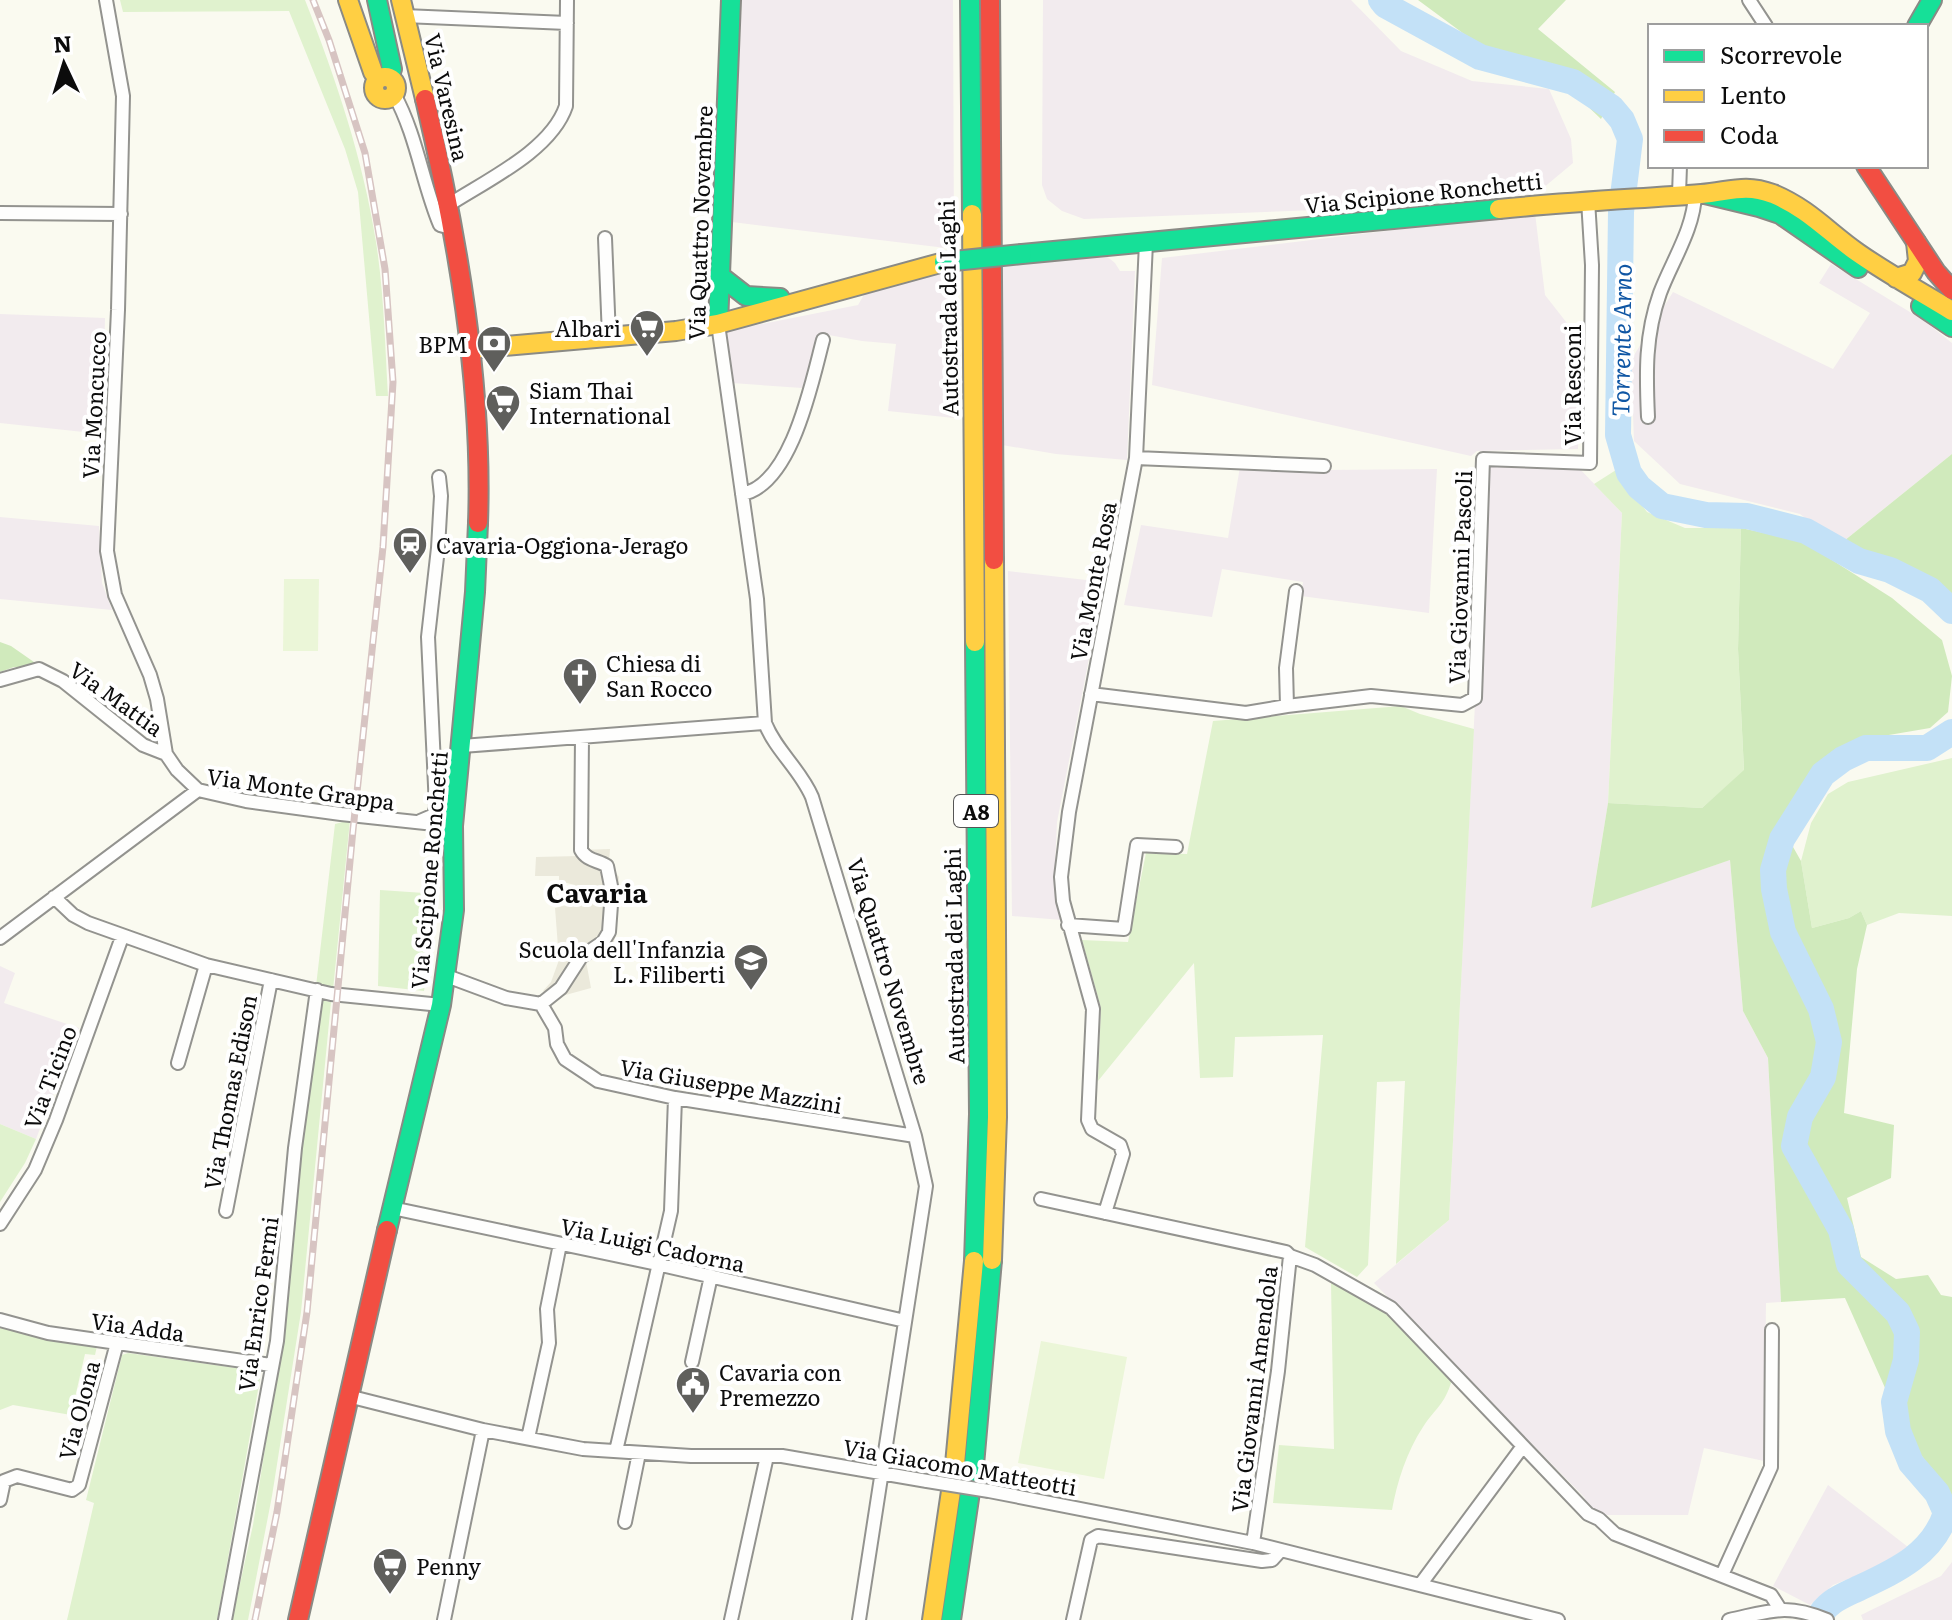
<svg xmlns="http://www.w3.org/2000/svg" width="1952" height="1620" viewBox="0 0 1952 1620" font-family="Literata,serif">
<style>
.industrial{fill:#f2ebee}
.green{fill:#e0f2ce}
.forest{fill:#d0eabc}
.pitch{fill:#ebf6d8}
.plaza{fill:#ebe9db}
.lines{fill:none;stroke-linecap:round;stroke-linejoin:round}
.river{stroke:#c3e1f7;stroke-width:26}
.street-casing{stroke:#93938f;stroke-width:16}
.fast-casing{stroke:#8a8a85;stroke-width:22}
.slow-casing{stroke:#8a8a85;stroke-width:22}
.jam-casing{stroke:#8a8a85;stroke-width:22}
.street{stroke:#fefefd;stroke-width:12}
.fast{stroke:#16e098;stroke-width:18}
.slow{stroke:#ffcf43;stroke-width:18}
.jam{stroke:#f24e42;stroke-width:18}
.rail-casing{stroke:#d7c4c2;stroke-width:7}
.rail{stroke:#fff;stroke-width:4;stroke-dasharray:12;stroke-linecap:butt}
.street-bridge-casing{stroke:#93938f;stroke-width:16;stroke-linecap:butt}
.fast-bridge-casing{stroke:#8a8a85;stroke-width:22;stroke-linecap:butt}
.street-bridge{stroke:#fefefd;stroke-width:12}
.fast-bridge{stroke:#16e098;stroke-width:18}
.labels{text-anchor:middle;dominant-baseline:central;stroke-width:8;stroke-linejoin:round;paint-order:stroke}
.shield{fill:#fff;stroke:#555;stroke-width:2}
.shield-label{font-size:20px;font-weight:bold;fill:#0c0c0c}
.street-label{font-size:22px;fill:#0c0c0c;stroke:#fff}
.poi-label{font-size:22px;fill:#0c0c0c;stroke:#fff;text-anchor:start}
.water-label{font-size:24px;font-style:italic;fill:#0f56a4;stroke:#fff}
.quarter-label{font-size:26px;font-weight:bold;fill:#0c0c0c;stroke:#fff}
</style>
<rect width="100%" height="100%" fill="#fafaf0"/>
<path class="industrial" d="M742 0H953L954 249 732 222Z
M1043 0H1351L1401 51 1472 81 1549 89 1571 139 1573 163 1536 194 1369 208 1084 219 1062 211 1047 199 1042 185Z
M1535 213 1545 295 1581 341 1578 449 1477 451 1471 456 1152 385 1162 258Z
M1104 254 1115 263 1120 271H1135L1127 460 1056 454 1002 445 1001 263Z
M1831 264 1923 320 1952 343V454L1839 545 1800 514 1680 484 1634 441 1631 360 1673 292 1833 369 1870 313 1819 283Z
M954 269 956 347 954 418 888 411 896 344 862 341 823 334 802 388 732 383 726 331 858 305 865 293 875 287Z
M0 314 105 318 102 434 0 423Z
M1487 465 1579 468 1622 513 1608 803 1591 907 1730 860 1743 1011 1768 1058 1781 1302 1766 1303 1764 1461 1704 1448 1688 1515H1602L1583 1505 1585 1498 1374 1283 1449 1220Z
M1240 467 1326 470 1437 469 1429 613 1301 596 1303 582 1222 569 1212 617 1124 605 1141 525 1228 538Z
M0 517 99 526 102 583 112 610 0 599Z
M1008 571 1104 582 1057 822 1054 888 1062 920 1012 916Z
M0 966 15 973 4 1003 79 1028 36 1139 0 1124Z
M1828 1485 1908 1547 1871 1570 1833 1585 1810 1605 1773 1586Z
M1952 1562V1620H1863L1861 1615 1941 1576Z"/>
<path class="green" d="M120 0H305C336 79 363 159 376 242 384 293 385 345 388 396H376L358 192 345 149 289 11 123 12Z
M1616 470 1647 512 1685 528H1741L1738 649 1744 771 1702 808 1608 803 1622 513 1594 484Z
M1401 706 1420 714 1474 729 1449 1220 1396 1264 1405 1081 1377 1082 1368 1265 1357 1277 1305 1247 1323 1035 1235 1037 1233 1077 1200 1078 1194 963 1098 1081 1101 1008 1082 940 1128 942 1146 853 1187 854 1213 721Z
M1952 758V916L1899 913 1867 925 1861 911 1849 918 1812 928 1801 861 1811 823 1828 794 1848 782Z
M350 820 333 990 316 986 335 824Z
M380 890 439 894 424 991 378 986Z
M320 1000 331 1002 301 1312 272 1496 248 1620H232L253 1525 289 1295 300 1154Z
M0 1124 36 1139 25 1163 0 1202Z
M1331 1283 1388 1313 1452 1380C1444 1406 1436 1407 1423 1427 1407 1451 1397 1482 1392 1510L1273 1503 1279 1445 1334 1449Z
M0 1328 97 1346 95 1355 85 1354 71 1415 13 1405 0 1410Z
M128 1353 257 1371 260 1379 217 1620H67L94 1503 86 1500 122 1355Z"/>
<path class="forest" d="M1418 0H1566L1538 29 1615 92 1601 119 1578 97 1540 79 1464 34Z
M1952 454V594L1896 563 1839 545Z
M1741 528 1802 541 1892 598 1942 640 1952 676 1948 712 1930 728 1883 736 1846 746 1811 775 1780 824 1801 861 1812 928 1849 918 1861 911 1867 925 1857 969 1844 1113 1894 1125 1891 1178 1847 1198 1861 1257 1896 1279 1928 1275 1941 1295 1952 1297V1496L1906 1435 1845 1298 1781 1302 1768 1058 1743 1011 1730 860 1591 908 1608 803 1702 808 1744 770 1738 649Z
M0 642 11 646 44 669 14 667 0 672Z"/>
<path class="pitch" d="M284 579H319L318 651H283Z
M1041 1341 1127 1357 1104 1479 1018 1463Z"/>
<path class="plaza" d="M610 849 609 862 619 877 614 952 601 951 586 961 591 988 551 999 543 991 551 982 559 960 555 908 575 903V885L559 881V876H535L536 857 579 856V850Z"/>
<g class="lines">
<path class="river" d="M1381 0 1385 5 1480 57 1573 82 1611 107 1622 120 1630 139 1621 212 1618 435 1629 473 1639 487 1662 506 1706 515 1747 516 1806 531 1859 561 1890 570 1930 590 1952 611
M1817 1620C1826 1603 1838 1598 1855 1590 1893 1572 1932 1556 1946 1513L1937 1493 1911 1463 1898 1431 1894 1402 1906 1360 1907 1332 1898 1313 1849 1264 1841 1230 1794 1146 1800 1117 1823 1077 1829 1042 1821 1009 1783 932 1774 889 1773 870 1782 839 1823 774 1843 759 1866 748H1927L1952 732"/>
<g class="street-casing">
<path id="street" d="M106 0 123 96 118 310 107 551 115 595 150 675 157 699 166 754 177 770 198 790 246 801 341 814 453 826
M1749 0 1766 26
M404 16 567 23
M394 94C417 136 422 182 440 225L451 228
M1679 194 1680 166
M447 206C485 181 551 151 566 106L567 0
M0 213 121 214
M605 238 609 337
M718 324 757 599 765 723C776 751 800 769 812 797L915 1136 926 1186 859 1620
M1648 417C1646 373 1645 335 1660 293 1672 261 1694 229 1695 194
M1136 458 1324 466
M742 494C792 485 812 381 823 340
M0 680 39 669 63 681 143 745 166 754
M1091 694 1246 713 1287 706 1286 668 1296 591
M1287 706 1371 696 1462 705 1475 698 1483 459 1590 463 1592 265 1588 200
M462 746 765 723
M420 821 434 815 436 807 428 637 438 548 441 496 439 477
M54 897 73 915 88 923 206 965 331 994 441 1005
M1068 925 1124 929 1137 845 1176 847
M0 938 198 790
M444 975 506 998 541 1004 555 1028 557 1044 565 1059 598 1081 675 1098 915 1136
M541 1004 561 988 581 957 603 942 609 932 612 891 607 866C598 860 587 861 581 850L582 737
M178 1063 206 965
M1041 1199 1286 1252 1290 1256 1315 1265 1391 1308 1588 1514 1599 1519 1615 1534 1771 1595 1780 1609
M392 1208 657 1264 905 1321
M226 1211 271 980
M1105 1213 1123 1154 1120 1145 1092 1129 1088 1120 1093 1009 1063 901 1061 877 1069 812 1136 458 1146 243
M0 1224 35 1170 56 1120 122 937
M0 1320 48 1333 271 1365
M692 1362 711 1276
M348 1396 483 1430 583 1449 691 1456H782L927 1481
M528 1438 549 1343 547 1309 560 1244
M616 1451 671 1211 675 1098
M989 1491 1253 1543 1558 1620
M0 1500 4 1481 17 1476 72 1490 79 1485 117 1343
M625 1522 639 1453
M1253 1543 1278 1371 1290 1256
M1722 1575 1771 1467 1772 1330
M1420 1585 1523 1446
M225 1620 277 1341 295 1148 317 990
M444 1620 483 1430
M731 1620 767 1456
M1073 1620 1091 1540 1098 1536 1262 1561 1272 1560 1281 1550
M1729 1620C1771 1611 1786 1603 1827 1620"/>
</g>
<g class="fast-casing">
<path id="fast" d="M377 0 392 69 389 77
M970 0 972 214
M1917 26 1932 0
M1705 194 1759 207 1780 214 1858 268
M1022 254 1499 209
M719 275 746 296 780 298
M1921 306 1952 327
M718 324 731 0
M387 1230 441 1005 454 910 453 826 475 592 478 523
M974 1261 979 1114 975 642
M951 1620 974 1465 992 1260"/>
</g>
<g class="slow-casing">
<path id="slow" d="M348 0 373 72 378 79
M401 0 425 99
M374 88a11 11 0 1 1 22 0a11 11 0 1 1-22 0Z
M1499 209C1566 202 1634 199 1701 194 1729 192 1744 183 1773 194 1809 209 1828 232 1858 253 1888 274 1921 292 1952 311
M972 214 975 642
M1896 278 1912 273 1918 261 1916 242
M470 349 676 331 718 324 944 262
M992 1260 997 1117 994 560
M932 1620 955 1464 974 1261"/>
</g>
<g class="jam-casing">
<path id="jam" d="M990 0 994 560
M425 99C457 235 483 384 478 523
M1866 166 1936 272 1952 290
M298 1620 387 1230"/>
</g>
<use href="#street" class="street"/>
<use href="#fast" class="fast"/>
<use href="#slow" class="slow"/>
<use href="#jam" class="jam"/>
<g class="rail-casing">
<path id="rail" d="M255 1620 277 1512 307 1312 353 830 383 547 393 382 385 269 365 153 329 40 313 0"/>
</g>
<use href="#rail" class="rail"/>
<g class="street-bridge-casing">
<path id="street-bridge" d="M927 1481 989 1491"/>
</g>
<g class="fast-bridge-casing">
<path id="fast-bridge" d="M944 262 1022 254"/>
</g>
<use href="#street-bridge" class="street-bridge"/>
<use href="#fast-bridge" class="fast-bridge"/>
</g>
<defs>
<g id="supermarket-pin" transform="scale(1.8)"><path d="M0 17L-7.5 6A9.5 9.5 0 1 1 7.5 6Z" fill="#5f5f5c" stroke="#fff"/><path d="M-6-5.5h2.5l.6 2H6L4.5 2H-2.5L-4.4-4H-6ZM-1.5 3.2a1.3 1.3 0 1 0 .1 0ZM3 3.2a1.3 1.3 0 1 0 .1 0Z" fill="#fff"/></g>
<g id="bank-pin" transform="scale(1.8)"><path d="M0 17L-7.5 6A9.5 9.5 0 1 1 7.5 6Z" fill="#5f5f5c" stroke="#fff"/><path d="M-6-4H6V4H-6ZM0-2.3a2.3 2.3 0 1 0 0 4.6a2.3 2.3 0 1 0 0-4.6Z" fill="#fff"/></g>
<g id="station-pin" transform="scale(1.8)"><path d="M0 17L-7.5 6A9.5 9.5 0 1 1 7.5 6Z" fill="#5f5f5c" stroke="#fff"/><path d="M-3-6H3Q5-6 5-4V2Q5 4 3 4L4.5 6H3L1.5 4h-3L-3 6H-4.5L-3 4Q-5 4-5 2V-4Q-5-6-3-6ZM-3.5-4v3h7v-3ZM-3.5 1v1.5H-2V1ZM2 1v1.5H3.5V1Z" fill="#fff"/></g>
<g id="church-pin" transform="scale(1.8)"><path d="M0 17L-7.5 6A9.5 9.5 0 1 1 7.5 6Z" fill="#5f5f5c" stroke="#fff"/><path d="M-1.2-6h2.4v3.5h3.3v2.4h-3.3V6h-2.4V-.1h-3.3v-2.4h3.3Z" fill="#fff"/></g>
<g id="school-pin" transform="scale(1.8)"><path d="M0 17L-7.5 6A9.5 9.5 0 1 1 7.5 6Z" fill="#5f5f5c" stroke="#fff"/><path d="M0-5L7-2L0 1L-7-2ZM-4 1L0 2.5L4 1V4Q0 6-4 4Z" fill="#fff"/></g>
<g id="civic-pin" transform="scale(1.8)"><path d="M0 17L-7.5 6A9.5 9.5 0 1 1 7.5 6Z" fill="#5f5f5c" stroke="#fff"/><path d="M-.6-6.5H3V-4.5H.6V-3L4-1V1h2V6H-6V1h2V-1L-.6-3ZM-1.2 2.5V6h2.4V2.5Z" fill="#fff"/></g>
</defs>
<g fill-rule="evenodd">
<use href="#supermarket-pin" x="647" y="327"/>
<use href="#bank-pin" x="494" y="343"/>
<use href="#supermarket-pin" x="503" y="402"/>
<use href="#station-pin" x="410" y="544"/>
<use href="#church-pin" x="580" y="675"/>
<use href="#school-pin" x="751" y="961"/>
<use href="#civic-pin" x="693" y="1384"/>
<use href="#supermarket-pin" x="390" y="1565"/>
</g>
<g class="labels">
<rect class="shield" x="954" y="795" width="44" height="32" rx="6"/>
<g class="shield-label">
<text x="976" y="811">A8</text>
</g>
<g class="street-label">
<text transform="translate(448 97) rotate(77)">Via Varesina</text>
<text transform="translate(1423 192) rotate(-6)">Via Scipione Ronchetti</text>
<text transform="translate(699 223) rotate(-88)">Via Quattro Novembre</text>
<text transform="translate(947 308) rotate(-91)">Autostrada dei Laghi</text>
<text transform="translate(1571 385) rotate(-90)">Via Resconi</text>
<text transform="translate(93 405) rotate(-87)">Via Moncucco</text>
<text transform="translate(1459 577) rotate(-88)">Via Giovanni Pascoli</text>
<text transform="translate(1092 581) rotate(-79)">Via Monte Rosa</text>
<text transform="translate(117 698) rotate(36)">Via Mattia</text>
<text transform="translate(301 788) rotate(8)">Via Monte Grappa</text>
<text transform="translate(428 870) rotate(-85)">Via Scipione Ronchetti</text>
<text transform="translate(953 956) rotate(-91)">Autostrada dei Laghi</text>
<text transform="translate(890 971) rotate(73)">Via Quattro Novembre</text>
<text transform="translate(49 1077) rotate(-69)">Via Ticino</text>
<text transform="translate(731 1085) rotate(10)">Via Giuseppe Mazzini</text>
<text transform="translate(229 1092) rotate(-79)">Via Thomas Edison</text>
<text transform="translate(653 1244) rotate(12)">Via Luigi Cadorna</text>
<text transform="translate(257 1304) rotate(-82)">Via Enrico Fermi</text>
<text transform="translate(138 1326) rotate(8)">Via Adda</text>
<text transform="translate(1253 1389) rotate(-83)">Via Giovanni Amendola</text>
<text transform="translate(78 1410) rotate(-75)">Via Olona</text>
<text transform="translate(960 1466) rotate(10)">Via Giacomo Matteotti</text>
</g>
<g class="poi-label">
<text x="621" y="327" text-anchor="end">Albari</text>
<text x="468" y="343" text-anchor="end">BPM</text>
<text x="529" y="389">Siam Thai<tspan x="529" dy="25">International</tspan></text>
<text x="436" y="544">Cavaria-Oggiona-Jerago</text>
<text x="606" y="662">Chiesa di<tspan x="606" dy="25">San Rocco</tspan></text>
<text x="725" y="948" text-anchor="end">Scuola dell'Infanzia<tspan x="725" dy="25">L. Filiberti</tspan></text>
<text x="719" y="1371">Cavaria con<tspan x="719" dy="25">Premezzo</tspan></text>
<text x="416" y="1565">Penny</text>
</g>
<g class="water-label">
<text transform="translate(1620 340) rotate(-89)">Torrente Arno</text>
</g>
<g class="quarter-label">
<text x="597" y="891">Cavaria</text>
</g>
</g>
<rect x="1648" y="24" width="280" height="144" fill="#ffffff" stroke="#9e9e9e" stroke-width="2"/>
<rect x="1664" y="50" width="40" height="12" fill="#16e098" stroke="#9e9e9e" stroke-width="2"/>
<text x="1720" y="64" font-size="24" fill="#0c0c0c">Scorrevole</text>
<rect x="1664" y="90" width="40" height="12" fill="#ffcf43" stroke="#9e9e9e" stroke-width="2"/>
<text x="1720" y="104" font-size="24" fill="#0c0c0c">Lento</text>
<rect x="1664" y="130" width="40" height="12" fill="#f24e42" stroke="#9e9e9e" stroke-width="2"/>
<text x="1720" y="144" font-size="24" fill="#0c0c0c">Coda</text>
<g transform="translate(64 64) rotate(356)" stroke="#ffffff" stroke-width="6" paint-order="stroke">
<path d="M0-6L14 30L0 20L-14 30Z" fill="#0c0c0c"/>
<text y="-12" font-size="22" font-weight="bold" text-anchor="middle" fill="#0c0c0c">N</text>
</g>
</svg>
